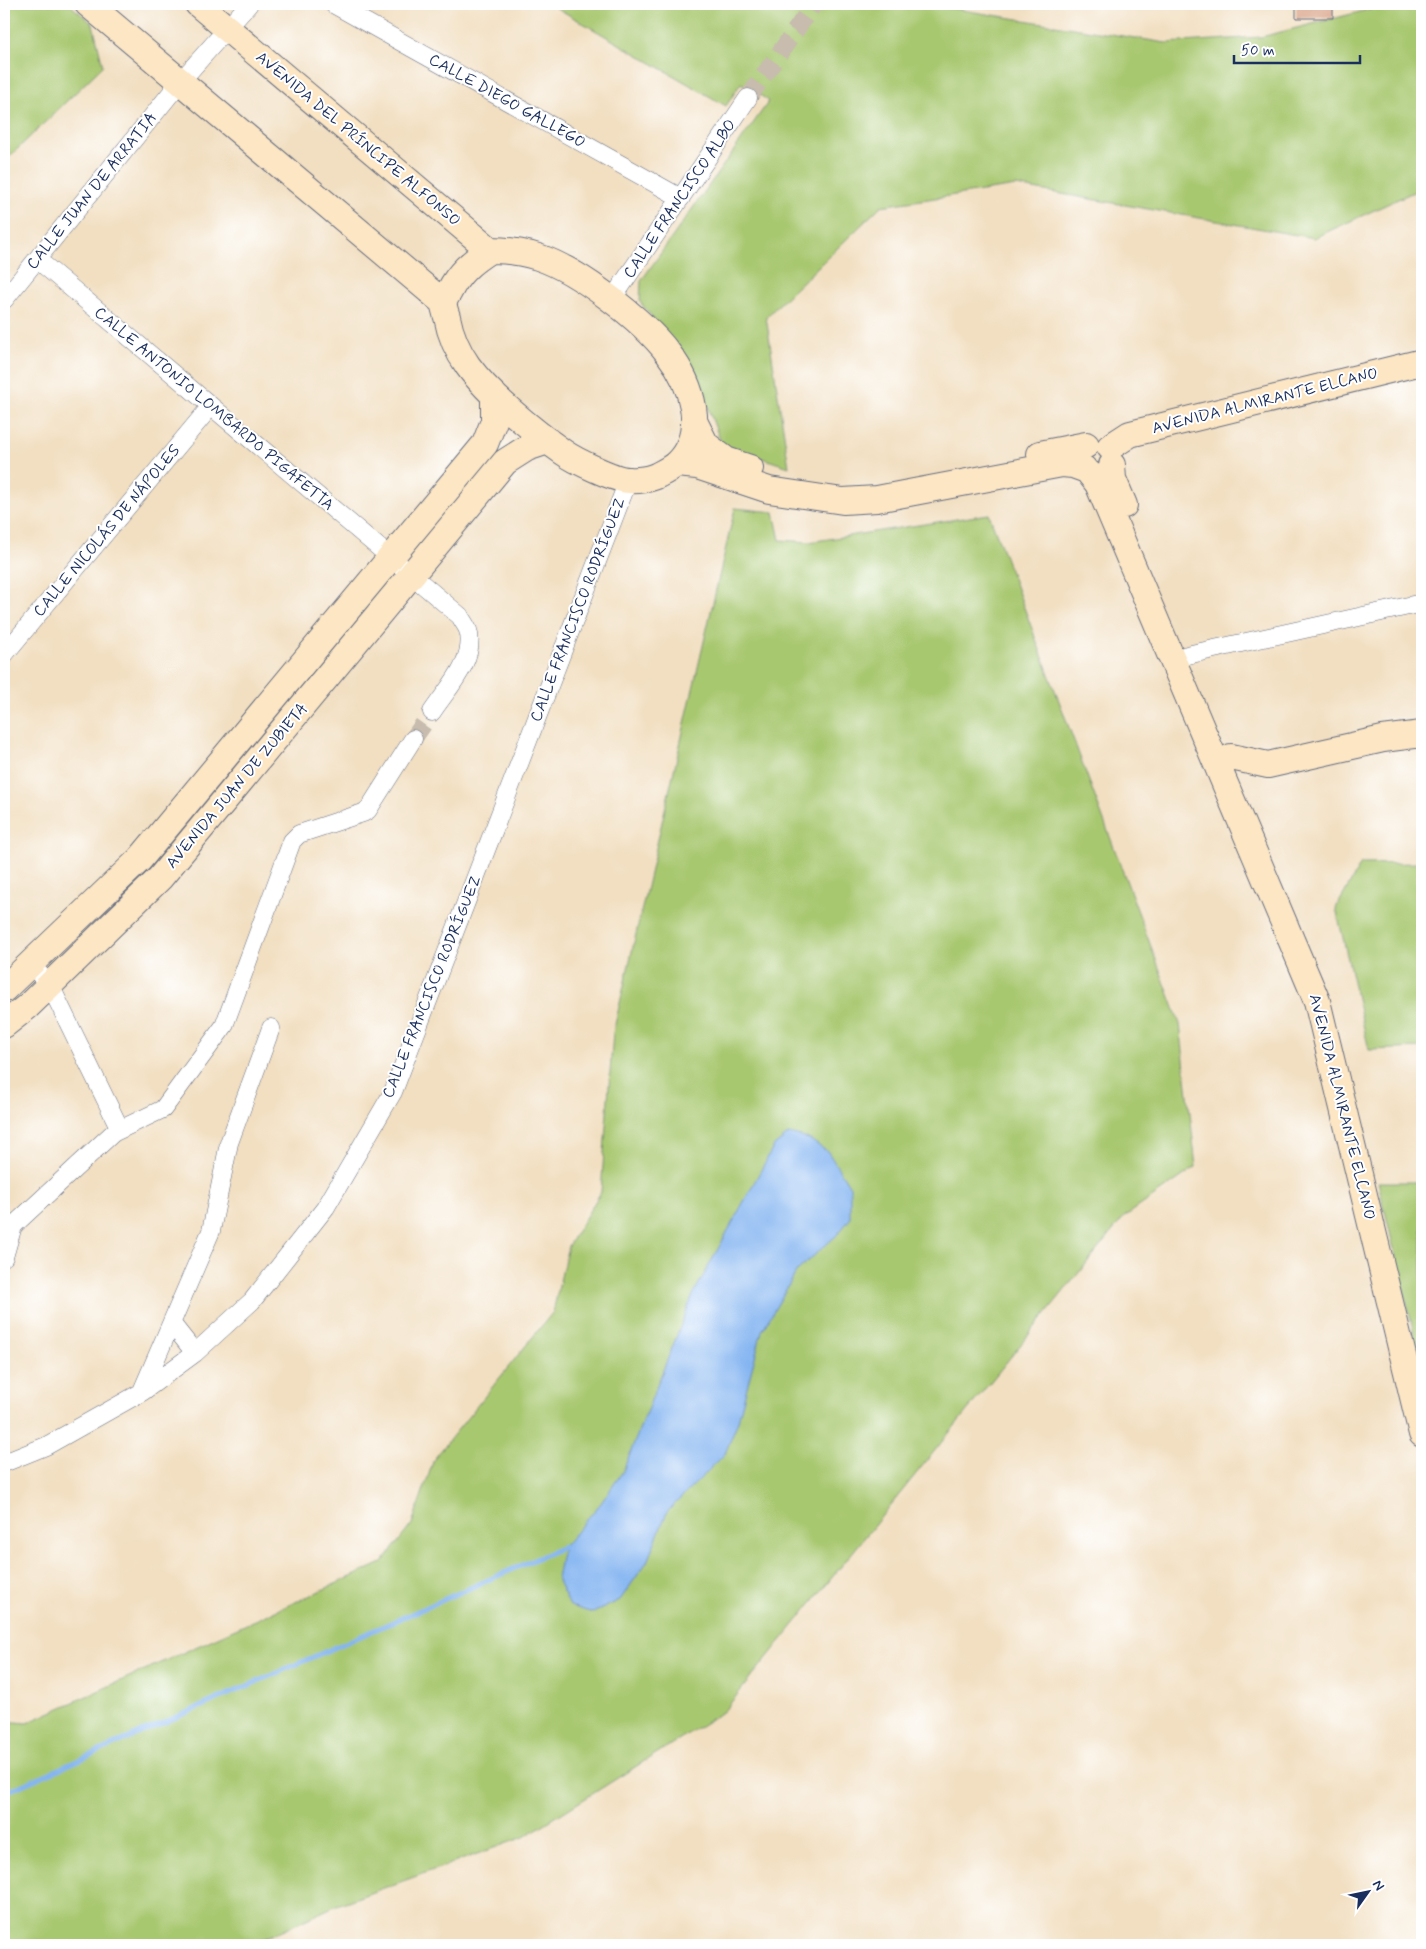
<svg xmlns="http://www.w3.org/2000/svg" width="1426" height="1949" viewBox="0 0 1426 1949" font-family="Mynerve,sans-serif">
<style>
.green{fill:#a8c870;stroke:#627c67}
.water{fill:#85b5f1;stroke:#5072a8}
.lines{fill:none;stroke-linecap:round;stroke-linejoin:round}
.stream{stroke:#85b5f1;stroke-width:5}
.building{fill:#d8a084}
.street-tunnel{stroke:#c7bcad;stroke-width:18;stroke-dasharray:18 9;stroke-linecap:butt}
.street-casing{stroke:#666d81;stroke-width:19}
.secondary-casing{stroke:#666d81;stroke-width:28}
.street{stroke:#fff;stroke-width:18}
.secondary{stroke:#fce6c4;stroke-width:26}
.labels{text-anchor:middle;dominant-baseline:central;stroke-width:4;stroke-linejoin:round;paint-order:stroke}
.street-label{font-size:16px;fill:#1b2f5e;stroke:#fff}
</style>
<rect width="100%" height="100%" fill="#fff"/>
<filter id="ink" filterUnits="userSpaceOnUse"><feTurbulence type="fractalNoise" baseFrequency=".02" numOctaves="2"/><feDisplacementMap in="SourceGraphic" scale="10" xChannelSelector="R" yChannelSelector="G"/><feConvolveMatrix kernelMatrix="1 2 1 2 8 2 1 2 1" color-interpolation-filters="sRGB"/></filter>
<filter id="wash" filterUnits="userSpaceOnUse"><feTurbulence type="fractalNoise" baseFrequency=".0096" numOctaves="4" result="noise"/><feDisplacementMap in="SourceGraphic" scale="20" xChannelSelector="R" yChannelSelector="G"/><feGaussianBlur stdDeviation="1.12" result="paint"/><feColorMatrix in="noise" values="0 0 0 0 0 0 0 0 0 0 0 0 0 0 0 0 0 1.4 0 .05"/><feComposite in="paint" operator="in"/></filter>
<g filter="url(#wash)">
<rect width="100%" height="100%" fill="#f2dfc1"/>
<path class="green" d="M4 4H69L93 24 103 66 4 162Z
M550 4H925L1166 43 1261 37 1391 4H1422V188L1314 238 1016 186 881 206 766 317 789 467 722 445 693 369 640 302 641 281 769 101 741 83 726 106Z
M735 508 774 512 780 540 809 542 989 514 1180 1024 1196 1167 1124 1217 724 1711 524 1837 337 1905 250 1945H4V1721L27 1723 382 1563 412 1524 434 1459 553 1312 568 1246 601 1192 613 1033Z
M1422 863V1048L1369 1050 1336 908 1361 864Z
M1378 1182H1422V1367Z"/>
<path class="water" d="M789 1134 809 1139 828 1152 850 1187V1219L837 1235 797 1271 762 1331 738 1421 725 1454 667 1512 647 1562 620 1600 593 1613 570 1606 557 1579 563 1547 601 1503 623 1471 693 1295 774 1146Z"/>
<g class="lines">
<path class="stream" d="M4 1793 563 1547"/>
</g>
<g id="blocks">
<path class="building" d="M1296 4H1333V18H1296Z"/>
</g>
</g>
<g filter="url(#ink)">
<use href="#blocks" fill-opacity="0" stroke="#666d81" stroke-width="1"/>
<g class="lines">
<path class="street-tunnel" d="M748 98 814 4
M413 739 432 712"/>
<g class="street-casing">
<path id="street" d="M333 4 681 198
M38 260 460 616C462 620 466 625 468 630 477 659 447 689 432 712
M4 300 180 82 249 4
M611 301 748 98
M4 655 211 406
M1173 660 1187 655 1422 603
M31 965 50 985 120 1129
M4 1257 13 1226 113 1133 163 1109 224 1026 292 841 299 834 363 813 368 810 413 739
M172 1324 195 1353
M142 1391 211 1231 229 1143 271 1028
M4 1463 46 1446 142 1392 195 1353 252 1301 326 1207 393 1092 628 481"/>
</g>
<g class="secondary-casing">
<path id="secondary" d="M88 4 444 303
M198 4 490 250
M490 250C506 250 522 252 538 257 578 270 643 320 668 353 692 384 708 432 677 463 672 468 664 472 658 475 651 479 637 481 629 480 615 480 574 460 563 452 533 431 489 395 468 366 458 352 450 333 447 317 446 313 443 307 444 303 444 299 447 295 449 292 459 272 471 262 490 250Z
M695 423 706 445 726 460 750 468
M1110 447 1130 434 1422 362
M1040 454 1086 445
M677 464 697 466 769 490 843 501 877 499 1062 464 1073 465 1084 469
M1112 465 1113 479 1124 505
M1090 474 1098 484 1317 1001 1422 1434
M1231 757 1268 765 1383 739 1422 734
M4 989 140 859 485 444 494 421V395
M4 1025 28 1006 160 878 505 462 527 448 548 441"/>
</g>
<use href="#street" class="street"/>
<use href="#secondary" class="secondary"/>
</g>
</g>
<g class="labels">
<g class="street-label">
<text transform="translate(507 101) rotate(29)">CALLE DIEGO GALLEGO</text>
<text transform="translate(358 139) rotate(40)">AVENIDA DEL PRÍNCIPE ALFONSO</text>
<text transform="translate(92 191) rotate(-51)">CALLE JUAN DE ARRATIA</text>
<text transform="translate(680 199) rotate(-56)">CALLE FRANCISCO ALBO</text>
<text transform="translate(1265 401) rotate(-14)">AVENIDA ALMIRANTE ELCANO</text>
<text transform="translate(214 409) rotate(40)">CALLE ANTONIO LOMBARDO PIGAFETTA</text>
<text transform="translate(107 531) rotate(-50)">CALLE NICOLÁS DE NÁPOLES</text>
<text transform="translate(578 610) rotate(-69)">CALLE FRANCISCO RODRÍGUEZ</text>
<text transform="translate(237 786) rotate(-50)">AVENIDA JUAN DE ZUBIETA</text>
<text transform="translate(432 987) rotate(-68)">CALLE FRANCISCO RODRÍGUEZ</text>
<text transform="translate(1342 1107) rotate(76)">AVENIDA ALMIRANTE ELCANO</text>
</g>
</g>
<rect width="1426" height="1949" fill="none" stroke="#fff" stroke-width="20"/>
<g transform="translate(1368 1892) rotate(57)" stroke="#ffffff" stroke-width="4" paint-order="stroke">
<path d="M0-4L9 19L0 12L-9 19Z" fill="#1b2f5e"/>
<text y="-8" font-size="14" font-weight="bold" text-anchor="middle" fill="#1b2f5e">N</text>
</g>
<path d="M1234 55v8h126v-8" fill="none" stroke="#1b2f5e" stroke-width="2.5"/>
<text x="1241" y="55" font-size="15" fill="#1b2f5e" stroke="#ffffff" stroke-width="4" paint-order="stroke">50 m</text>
</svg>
